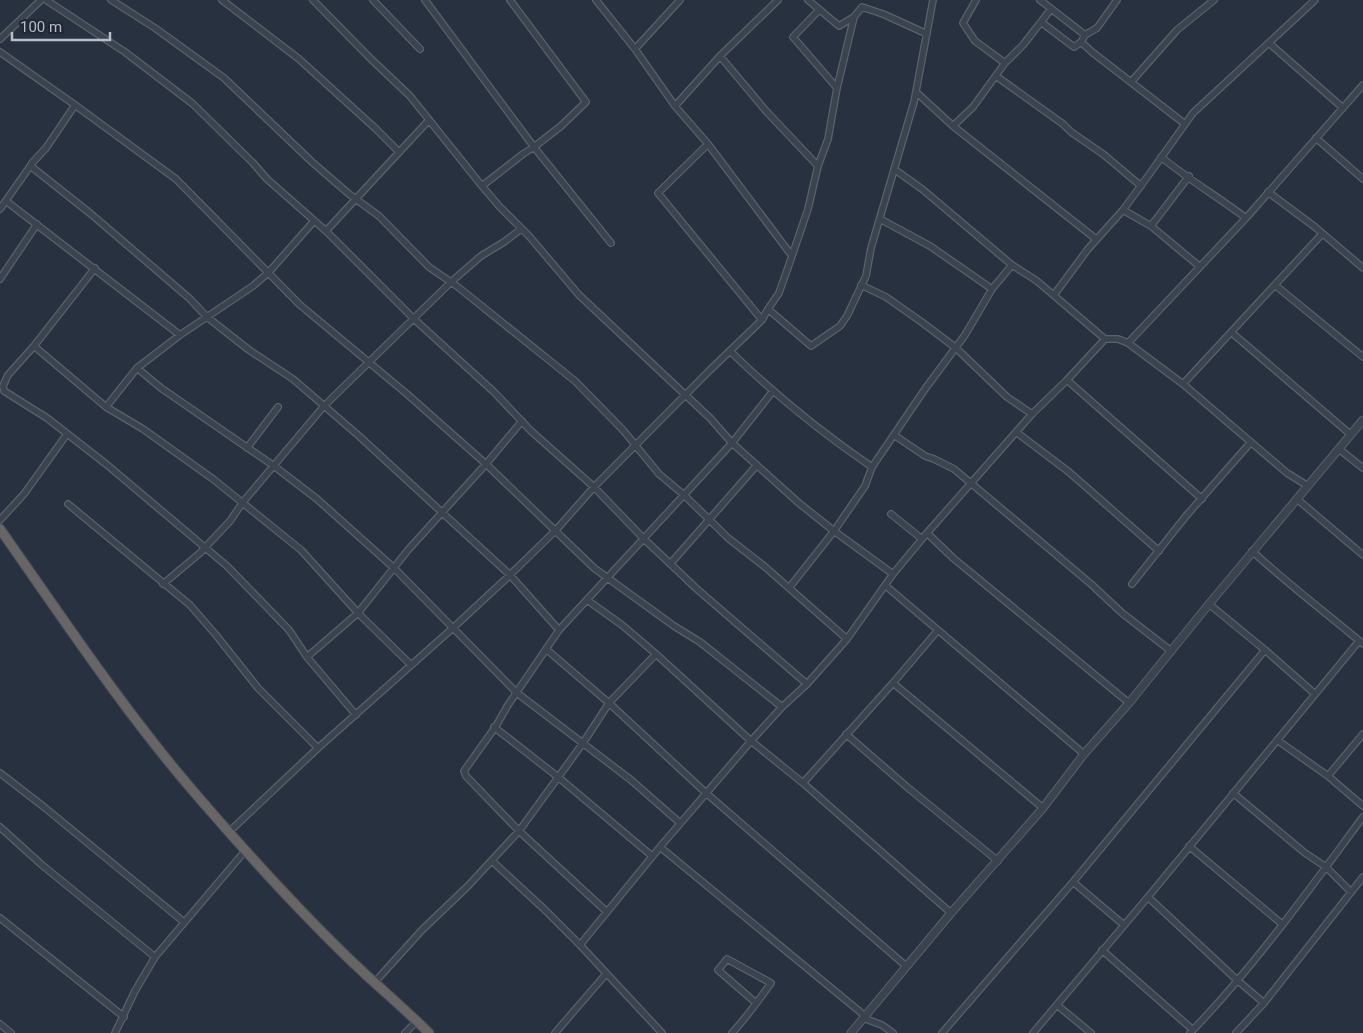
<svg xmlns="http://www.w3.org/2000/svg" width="1363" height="1033" viewBox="0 0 1363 1033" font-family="Roboto,sans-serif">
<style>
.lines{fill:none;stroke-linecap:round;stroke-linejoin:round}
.minor-casing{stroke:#59616d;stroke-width:8}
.tertiary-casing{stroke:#59616d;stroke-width:9}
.trunk-casing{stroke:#464e5a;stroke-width:11}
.minor{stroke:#3b434f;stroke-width:5.5}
.tertiary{stroke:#3b434f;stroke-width:7}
.trunk{stroke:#676664;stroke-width:9}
</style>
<rect width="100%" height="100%" fill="#27313f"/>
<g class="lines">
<g class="minor-casing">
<path id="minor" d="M46 0 125 52 193 104 253 163 267 179 326 231 414 319 494 392 531 431 594 487 644 539 698 590 807 684
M111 0 155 28 224 78 312 162 349 194 379 216 429 267 458 287 575 381 623 430 659 474 684 495 728 538 764 566 847 639
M222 0 299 59 375 128 399 152
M313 0 371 59 410 96 482 186 499 206 529 236 579 295 710 418 732 443 800 504 834 531 893 574
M373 0 420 49
M425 0 534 147 611 243
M596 0 635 49 675 106 708 144 792 256 779 293 768 309
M808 0 839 26 854 17 862 7 883 14 927 34
M976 0 963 23 975 41 1005 63
M1040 0 1085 35 1081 42 1092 52 1185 124
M1051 9 1041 22 1074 47 1081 42
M819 10 793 37 837 88
M1085 35 1097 28 1117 0
M0 39 41 0
M1269 43 1343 108
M635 49 680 0
M0 52 75 105 176 179 300 305 407 394 486 464 594 568 674 626 700 642 782 707
M720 56 766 111 818 166
M996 76 1063 124 1071 132 1103 154 1141 186
M1131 82 1177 30 1214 0
M916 92 953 126 1096 239
M75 105 46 148 32 163 31 165 33 168 91 214 189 298 207 317 249 350 293 379 359 436 510 575 559 630
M675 106 720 56 778 0
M953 126 973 107 1005 63 1023 45 1041 22
M1316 138 1363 179
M708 144 658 193 762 320
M1161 157C1188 179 1218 197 1246 218
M894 169 922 189 1012 265 1037 281 1105 339H1118L1128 343 1183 384 1287 473 1308 486
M1189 176 1151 226 1199 266
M482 186 523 154 534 147 561 126 586 102 510 0
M1268 192 1315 227 1363 268
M6 201 180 335
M0 209 31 165
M1123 210 1151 226
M880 219 930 246 992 289
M326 231 429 120
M792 256 808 209 818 166 828 139 837 88 854 17
M95 268 34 346 8 375 3 386 4 391 47 418 106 464 227 566 289 630 307 657 356 715
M0 279 37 224
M861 285 886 297 923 323 956 348 1007 397 1032 414
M1275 285 1363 357
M1054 295 1088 249 1123 210 1148 176 1193 113 1315 0
M1231 332 1350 434
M1128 343 1246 218 1363 85
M34 346 106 407 143 429 213 479 301 550 358 613 411 665
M730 351C774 394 822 433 872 467
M137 368 161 388 274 466 317 499 394 568 517 693 631 780 680 823
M1067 380 1202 499
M1183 384 1322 234
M106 407 137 368 180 335 253 286 269 272 314 221
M1016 432 1069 472 1159 551
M894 435 925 456 934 459 954 469 1091 584 1122 613 1171 651
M247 448 278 407
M1339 449 1363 468
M1297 499 1363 555
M68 504 190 605 216 635 258 688 318 748
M891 514 922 539
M0 520 24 494 67 434
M927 533 953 558 1129 703
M1252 551C1288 584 1326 613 1363 644
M671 563 757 465
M163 584 200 553 230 521 243 502 324 406 451 282 481 256 504 242 521 229
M1132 584 1186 516 1251 442
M886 586 1084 754
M789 588 834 531 865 486 872 467 925 389 965 335 992 289 1012 265
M587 600 622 625 656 654 751 741 803 783 951 913
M1209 604 1265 650 1315 694
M546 649 609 703 706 793 906 966
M307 657 358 613 408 550 486 464 522 421
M893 683 1043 808
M494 727 558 777 652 856
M846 734 907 787 998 861
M1277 740 1328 776 1363 806
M0 773 44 807 184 922
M1328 776 1363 734
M803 783 893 683 938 630
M1233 793 1305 853 1326 867 1351 892
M0 827 42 865 155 957
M230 831 318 748 454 627 510 575 556 530 594 487 710 370 762 320 768 309 811 346 840 326 847 316 866 276 871 248 914 102 933 0
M1189 846 1282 924
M660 847 864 1015
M492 861 544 909 580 945 662 1033
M1073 882 1124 925
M1148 897 1237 980 1264 1003
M607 912 519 831 466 776 464 771 496 726 508 705 559 630 732 443 773 391
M0 918 124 1017
M580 945 660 847 751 741 782 707 807 684 847 639 893 574 927 533 1032 414 1067 380 1105 339
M1102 950 1193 1030
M374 983 422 930 468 886 519 831 583 743 609 703 656 654
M1057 1005 1091 1033
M863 1018 882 1025 893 1033
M0 1024 11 1033
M115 1033 135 991 155 957 245 851
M405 1033 417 1021
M555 1033 606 974
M732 1033C746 1018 759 1000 771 983L727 959 718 970 756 1003
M942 1033 1073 882 1265 650
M1033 1033 1148 897 1359 641
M1190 1033C1254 967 1308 891 1363 817
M1236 1033 1264 1003 1363 877"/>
</g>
<g class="tertiary-casing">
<path id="tertiary" d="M851 1033 951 913 1043 808 1084 754 1129 703 1209 604 1363 420"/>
</g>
<g class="trunk-casing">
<path id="trunk" d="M0 529C64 620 126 714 200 799 245 851 291 902 341 951 369 979 401 1005 429 1033"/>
</g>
<use href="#minor" class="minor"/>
<use href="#tertiary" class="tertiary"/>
<use href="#trunk" class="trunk"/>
</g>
<path d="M12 32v8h98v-8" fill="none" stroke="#b8beca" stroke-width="2.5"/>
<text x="20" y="32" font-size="15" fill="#b8beca" stroke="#202835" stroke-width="4" paint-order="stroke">100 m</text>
</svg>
